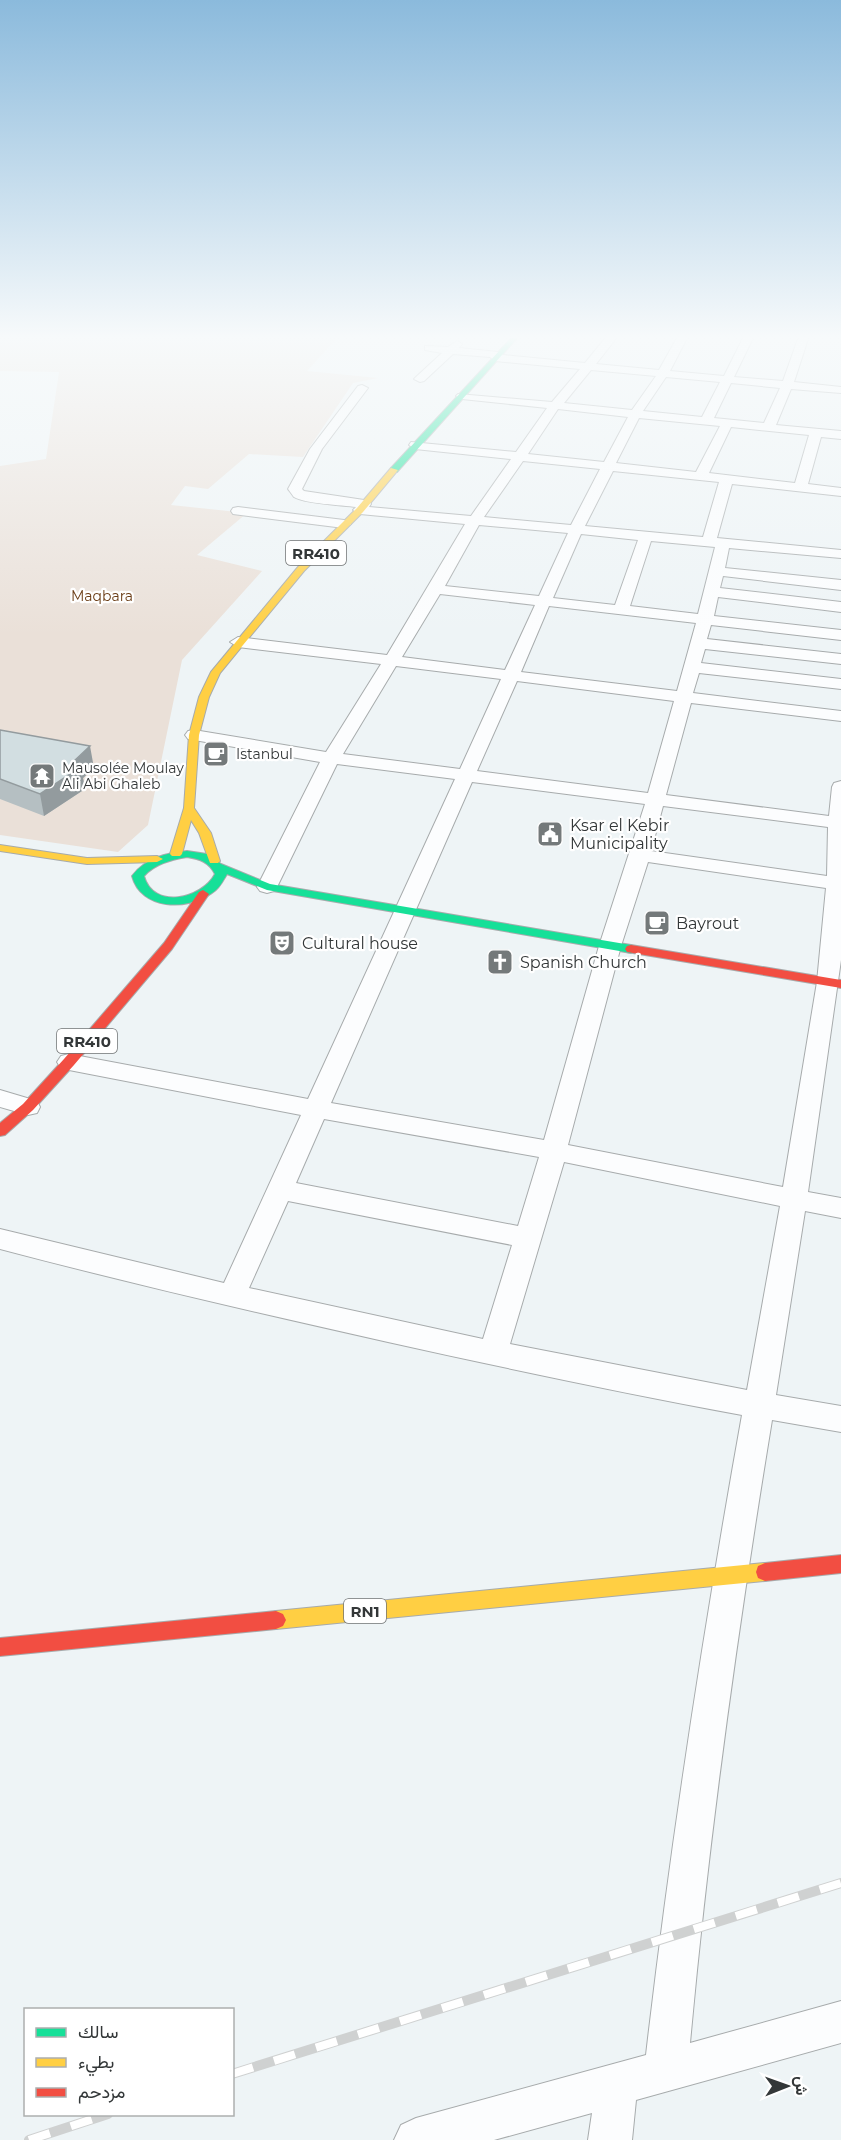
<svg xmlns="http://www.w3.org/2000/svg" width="841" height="2140" viewBox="0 0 841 2140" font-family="Montserrat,Vazirmatn,sans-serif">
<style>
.green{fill:#eae0d8}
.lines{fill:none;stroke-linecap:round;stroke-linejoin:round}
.street-casing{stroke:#a7abac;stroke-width:2}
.fast-casing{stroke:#a7abac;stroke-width:2}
.slow-casing{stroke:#a7abac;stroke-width:2}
.jam-casing{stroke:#a7abac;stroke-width:2}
.street{fill:#fcfdfe;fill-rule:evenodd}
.fast{fill:#16e098;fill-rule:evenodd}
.slow{fill:#ffcf43;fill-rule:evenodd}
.jam{fill:#f24e42;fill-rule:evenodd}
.rail-casing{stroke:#cfd1d1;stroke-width:10}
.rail{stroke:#fff;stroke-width:8;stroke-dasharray:22;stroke-linecap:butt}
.wall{fill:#b5bfc2}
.shaded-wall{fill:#939b9e}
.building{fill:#d2dee1;stroke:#939b9e;stroke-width:1.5}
.labels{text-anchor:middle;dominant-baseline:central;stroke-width:4.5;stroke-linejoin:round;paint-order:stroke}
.far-park-label{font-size:14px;fill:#6a3c15;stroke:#fff}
.far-poi-label{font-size:14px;fill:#333738;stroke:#fff;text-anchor:start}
.shield{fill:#fff;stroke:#707374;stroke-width:1.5}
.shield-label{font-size:15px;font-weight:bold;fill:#333738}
.poi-label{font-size:16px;fill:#333738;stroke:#fff;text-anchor:start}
</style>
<rect width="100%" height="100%" fill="#eef4f6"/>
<path class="green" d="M0 336H339L307 371 378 378 353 383 303 457 249 454 208 489 185 486 171 505 247 513 197 555 262 571 182 660 148 825 118 852 0 835V466L46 459 59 372 0 371Z"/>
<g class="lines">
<g class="street-casing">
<path id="street" d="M607 336H618L596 364 659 370 678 336H688L670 371 724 376 744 336H754L734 377 783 381 799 336H809L794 382 841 387V393L791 389 776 425 841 431V439L821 437 808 484 841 488V496L732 484 717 538 841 550V558L729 548 725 568 841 580V590L723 576 720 588 841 602V612L718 597 714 616 841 630V640L711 625 707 639 841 654V664L705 649 701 663 841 679V689L699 673 693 693 841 711V721L691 703 666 795 829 816 832 787 834 783 841 781V960L808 1192 841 1198V1218L805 1211 776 1395 841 1406V1432L772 1420C738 1627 709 1834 690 2043L841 2001V2043L636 2100 632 2140H588L592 2113 494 2140H394L401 2125 416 2118 646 2055C671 1840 704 1627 742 1415 623 1393 505 1368 388 1342 258 1313 129 1283 0 1249V1229L224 1283 301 1115 69 1070 61 1068 57 1062 61 1056 69 1054 308 1099 455 779 337 764 277 887 274 891 267 893 260 891 257 887 320 762 194 740 188 739 185 735 188 731 194 730 326 752 381 664 238 647 230 642 238 637 387 655 465 524 360 514 353 510 356 507C342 505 305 504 294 497 293 496 289 490 288 489L310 449 358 386 362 385 368 388 322 449 302 489 304 491 364 500 369 501 371 504 369 507 471 516 511 459 415 449 409 445 411 442 516 452 547 408 462 399 456 396 458 394 552 402 580 369 495 361 490 357 453 354 424 381 420 382 414 379 416 377 442 353 425 350V346L448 347 457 341 462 344 459 348 498 352 503 355 585 363ZM591 370 656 376 632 410 564 403ZM666 377 720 382 702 417 643 411ZM731 383 780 388 764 423 714 418ZM558 409 628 417 604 462 528 454ZM639 418 720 426 696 472 616 463ZM731 427 809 435 795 483 709 473ZM523 461 600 469 571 525 484 517ZM613 471 719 482 703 537 585 526ZM479 525 568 533 539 596 445 586ZM581 534 638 540 615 605 553 598ZM651 541 715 547 698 614 630 606ZM440 594 535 605 505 670 402 657ZM549 606 696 623 677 691 521 672ZM396 666 501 679 460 769 343 754ZM517 681 674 701 648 793 477 771ZM472 782 645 804 599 946 544 1140 331 1103ZM663 806 828 827 827 876 651 851ZM648 862 826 888 817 982 783 1187 568 1145 621 946ZM324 1119 539 1157 518 1226 296 1183ZM564 1162 780 1206 747 1390 510 1344ZM288 1201 512 1245 483 1339 249 1288Z
M238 507 344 520 351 524 344 528 233 514 231 511 233 508Z
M0 1090 37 1101 40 1107 37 1113 28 1115 0 1107Z"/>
</g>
<g class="fast-casing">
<path id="fast" d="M513 336H519L397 472H391V468Z
M187 851 207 854 221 864 270 884 631 945 637 949 631 953 267 890 227 874C223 881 219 889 212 893 187 911 141 910 132 876 146 858 166 853 187 851ZM187 857C200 859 209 862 215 874 202 899 153 910 144 876 155 864 170 860 187 857Z"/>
</g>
<g class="slow-casing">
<path id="slow" d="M391 468 398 470 363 512 304 571 220 673 209 697 199 735 194 808 211 833 220 861 218 863H210L199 833 191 820 182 854 180 856H172L170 854 184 808 189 735 199 697 211 672 298 567 357 508Z
M0 845 87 858 157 856 163 859 157 862 87 864 0 851Z
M765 1563 772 1566 774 1572 772 1578 765 1581 276 1629 269 1626 266 1620 269 1614 276 1611Z"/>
</g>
<g class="jam-casing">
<path id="jam" d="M203 890 209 894 172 949 74 1065 33 1110 5 1135 0 1136V1123L23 1104 64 1059 164 943 199 892Z
M631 945 841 980V988L627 952 625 949 627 946Z
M841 1555V1573L765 1581 758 1578 756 1572 758 1566 765 1563Z
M276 1611 283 1614 286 1620 283 1626 276 1629 0 1656V1638Z"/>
</g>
<use href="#street" class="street"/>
<use href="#fast" class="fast"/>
<use href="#slow" class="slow"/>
<use href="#jam" class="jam"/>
<g class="rail-casing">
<path id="rail" d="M232 2074 841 1883
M29 2140 108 2114"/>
</g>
<use href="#rail" class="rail"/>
</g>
<path class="wall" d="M0 730 94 768 83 778 85 789 44 816 0 799Z"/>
<path class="shaded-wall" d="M90 746 94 768 83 778 85 789 44 816 40 794Z"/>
<path class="building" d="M0 730 90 746 72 763 81 767 40 794 0 779Z"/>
<linearGradient id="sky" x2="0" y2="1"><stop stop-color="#8bbadc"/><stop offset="0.53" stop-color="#f7fafb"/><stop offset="1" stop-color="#f7fafb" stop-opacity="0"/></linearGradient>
<rect width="841" height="636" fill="url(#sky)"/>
<defs>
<g id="cafe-square" transform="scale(1.35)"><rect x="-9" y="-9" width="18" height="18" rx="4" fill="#74797a" stroke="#fff"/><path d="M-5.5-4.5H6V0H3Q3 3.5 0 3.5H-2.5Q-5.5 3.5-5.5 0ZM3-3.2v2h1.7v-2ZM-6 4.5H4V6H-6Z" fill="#fff"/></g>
<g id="temple-square" transform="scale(1.35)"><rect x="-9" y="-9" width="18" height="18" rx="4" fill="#74797a" stroke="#fff"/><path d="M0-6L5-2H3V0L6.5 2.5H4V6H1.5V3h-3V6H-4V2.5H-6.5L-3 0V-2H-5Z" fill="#fff"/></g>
<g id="civic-square" transform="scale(1.35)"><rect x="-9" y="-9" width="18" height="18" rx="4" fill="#74797a" stroke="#fff"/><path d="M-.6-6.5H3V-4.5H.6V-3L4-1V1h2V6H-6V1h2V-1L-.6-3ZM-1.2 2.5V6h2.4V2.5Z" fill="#fff"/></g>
<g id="theatre-square" transform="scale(1.35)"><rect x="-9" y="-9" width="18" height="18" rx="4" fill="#74797a" stroke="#fff"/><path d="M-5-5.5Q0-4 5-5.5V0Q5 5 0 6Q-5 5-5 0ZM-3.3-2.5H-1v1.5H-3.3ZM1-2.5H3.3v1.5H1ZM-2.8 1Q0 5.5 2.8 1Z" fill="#fff"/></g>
<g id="church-square" transform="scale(1.35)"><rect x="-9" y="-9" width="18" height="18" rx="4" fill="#74797a" stroke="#fff"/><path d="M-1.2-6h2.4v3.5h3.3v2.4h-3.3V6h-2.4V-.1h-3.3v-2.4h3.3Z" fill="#fff"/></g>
</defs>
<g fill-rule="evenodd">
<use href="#cafe-square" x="216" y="754"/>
<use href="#temple-square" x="42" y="776"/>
<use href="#civic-square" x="550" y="834"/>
<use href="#cafe-square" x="657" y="923"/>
<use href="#theatre-square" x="282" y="943"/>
<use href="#church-square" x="500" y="962"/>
</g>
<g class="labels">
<g class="far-park-label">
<text x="102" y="596">Maqbara</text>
</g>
<g class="far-poi-label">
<text x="236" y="754">Istanbul</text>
<text x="62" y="768">Mausolée Moulay<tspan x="62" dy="16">Ali Abi Ghaleb</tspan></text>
</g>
<g class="shield">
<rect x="286" y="541" width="60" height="24" rx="4.5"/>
<rect x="57" y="1029" width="60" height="24" rx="4.5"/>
<rect x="344" y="1599" width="42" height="24" rx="4.5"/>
</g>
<g class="shield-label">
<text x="316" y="553">RR410</text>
<text x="87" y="1041">RR410</text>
<text x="365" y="1611">RN1</text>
</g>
<g class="poi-label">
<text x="570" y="825">Ksar el Kebir<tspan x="570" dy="18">Municipality</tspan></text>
<text x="676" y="923">Bayrout</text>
<text x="302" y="943">Cultural house</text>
<text x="520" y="962">Spanish Church</text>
</g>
</g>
<rect x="24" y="2008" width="210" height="108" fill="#ffffff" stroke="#adafaf" stroke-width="1.5"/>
<rect x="36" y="2028" width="30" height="9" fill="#16e098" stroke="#adafaf" stroke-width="1.5"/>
<text x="78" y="2038" font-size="18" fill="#333738">سالك</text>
<rect x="36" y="2058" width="30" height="9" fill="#ffcf43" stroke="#adafaf" stroke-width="1.5"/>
<text x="78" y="2068" font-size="18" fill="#333738">بطيء</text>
<rect x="36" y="2088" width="30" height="9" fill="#f24e42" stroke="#adafaf" stroke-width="1.5"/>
<text x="78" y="2098" font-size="18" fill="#333738">مزدحم</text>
<g transform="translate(787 2086) rotate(89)" stroke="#ffffff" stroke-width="4.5" paint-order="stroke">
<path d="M0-4.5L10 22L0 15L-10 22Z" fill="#333738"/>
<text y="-9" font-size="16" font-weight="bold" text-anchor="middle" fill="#333738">ش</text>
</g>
</svg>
